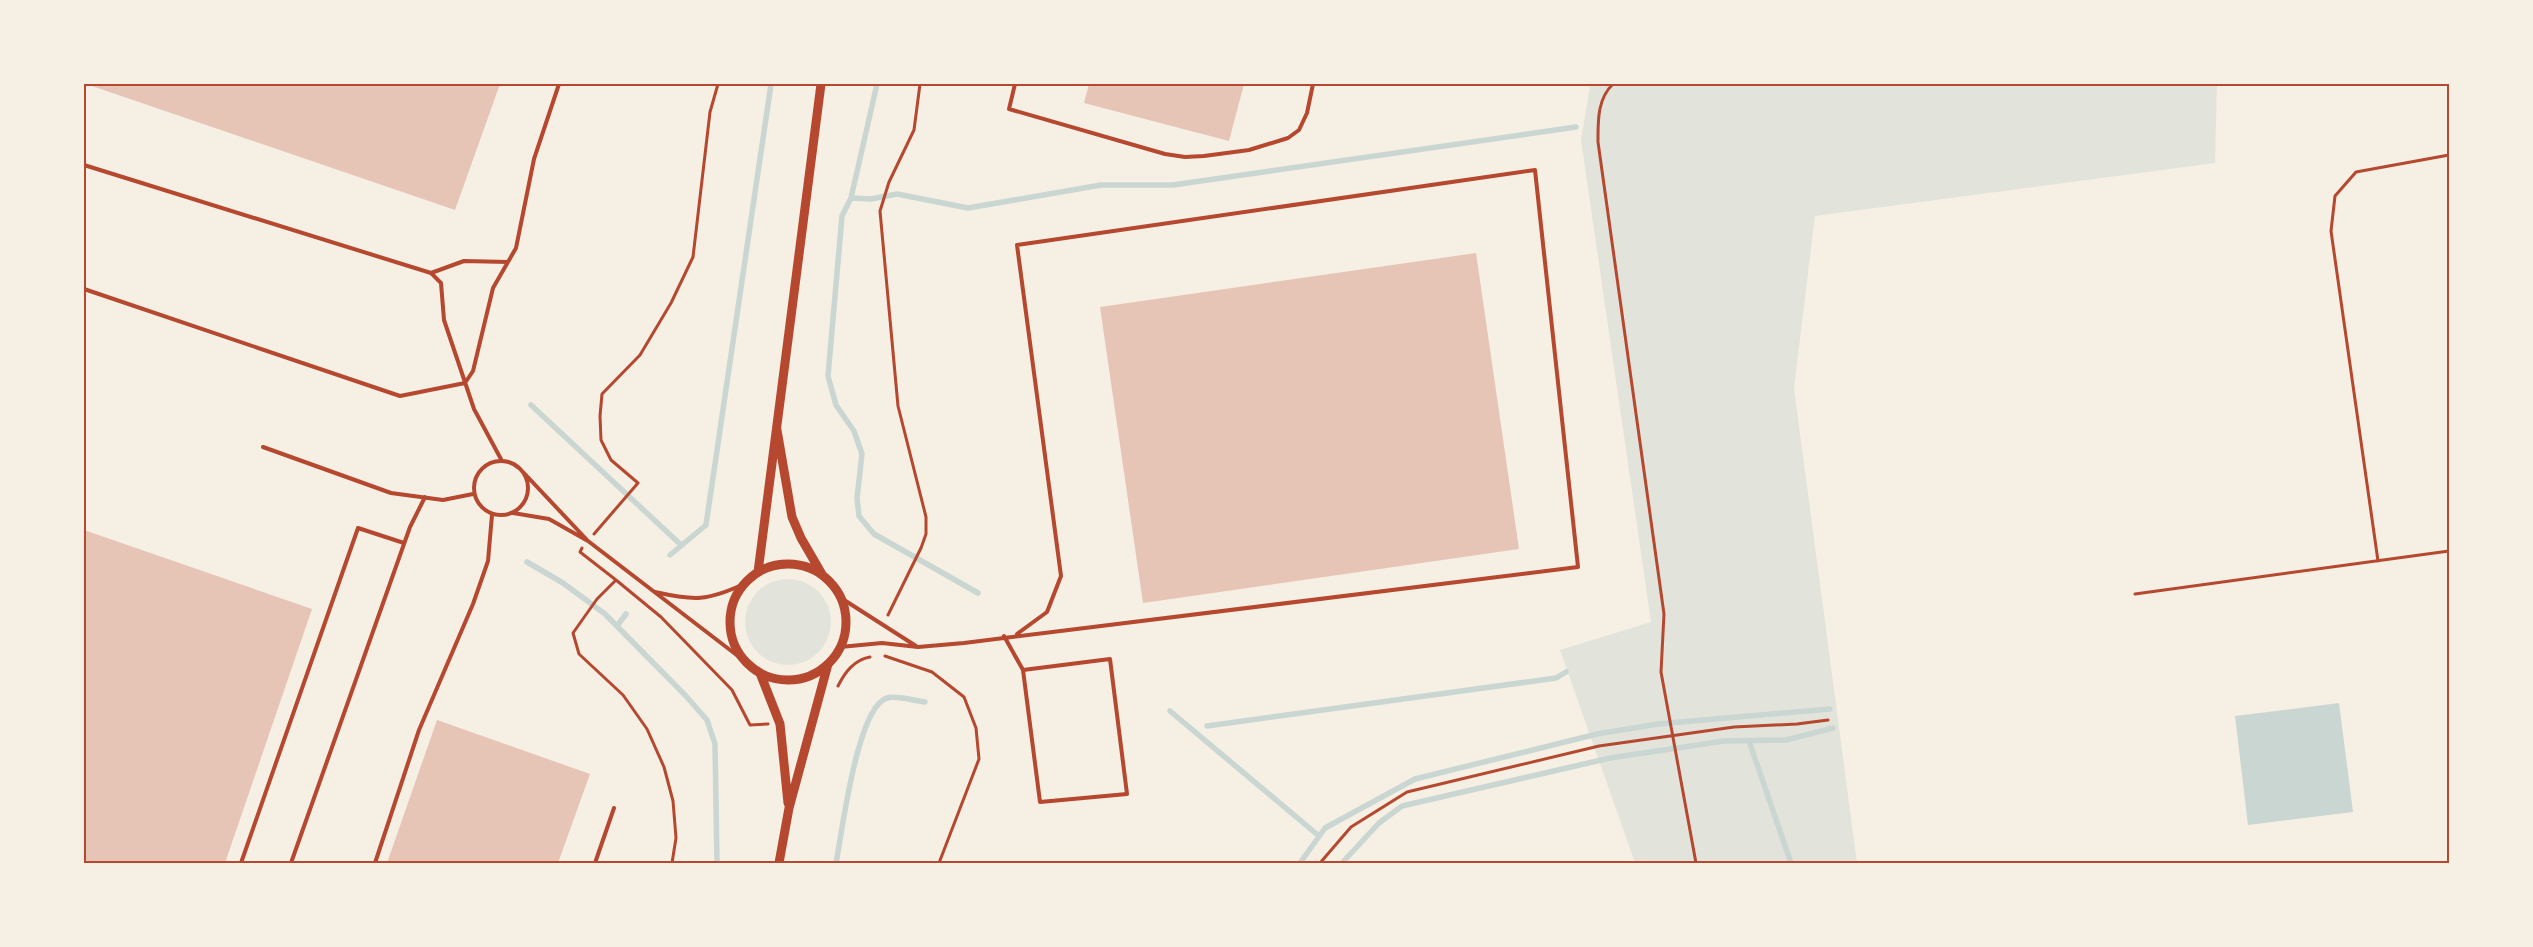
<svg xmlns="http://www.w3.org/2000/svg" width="2533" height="947" viewBox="0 0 2533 947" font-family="Quicksand,sans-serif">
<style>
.green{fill:#e2e4dc}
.water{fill:#c9d6d2}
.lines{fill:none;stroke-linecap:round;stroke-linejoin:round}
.stream{stroke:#c9d6d2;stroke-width:5.5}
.building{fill:#e6c5b7}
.path{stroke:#b5482f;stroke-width:3}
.service{stroke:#b5482f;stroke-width:4}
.tertiary{stroke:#b5482f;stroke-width:9}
.neatline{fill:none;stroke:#b5482f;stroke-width:2}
</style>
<rect width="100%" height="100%" fill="#f6efe4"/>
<path class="green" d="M1593 84H2217L2215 163 1815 216 1794 388 1857 863H1635L1560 650 1651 622 1581 140 1590 86Z
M745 622a43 43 0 1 1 86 0a43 43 0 1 1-86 0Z"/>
<path class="water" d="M2339 703 2353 812 2248 825 2235 716Z"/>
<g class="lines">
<path class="stream" d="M877 84 851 198 842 216 828 376 836 405 854 431 862 454 857 498 859 516 874 534 978 593
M851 198 871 199 897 194 968 208 1101 185H1173L1576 127
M531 405 680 544
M670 555 706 525 771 84
M527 562 563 583 605 614 685 695 707 720 715 744 717 863
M617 626 626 614
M1170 711 1319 836
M1207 726 1556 678 1566 672
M1749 741 1791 863
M836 863C842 833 857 707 887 698 897 695 915 701 925 702
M1300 863 1325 828 1415 779 1597 734 1658 724 1830 709
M1342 863 1379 823 1402 806 1610 758 1724 741 1786 740 1833 728"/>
</g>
<path class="building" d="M86 84H500L455 210Z
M1089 84H1244L1229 141 1084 103Z
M1476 253 1519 549 1143 603 1100 307Z
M84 530 312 609 225 863H84Z
M437 720 590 774 558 863H387Z"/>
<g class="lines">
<path class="path" d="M1613 84C1597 99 1598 122 1598 142L1664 614 1661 672 1696 863
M594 534 638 483 611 460 601 440 600 416 602 394 640 355 671 303 693 257 710 112 718 84
M582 548 580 552 616 580 597 599 573 633 579 654 623 695 647 729 664 767 673 801 676 838 672 863
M2378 561 2331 231 2335 196 2356 172 2449 155
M616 580 661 617 732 690 750 725 768 724
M2135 594 2449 551
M888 615 921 548 926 534V517L898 406 880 211 889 182 914 130 920 84
M885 656 932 672 964 697 976 728 979 759 939 863
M838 686C845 672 854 660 870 657
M1320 863 1351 827 1407 792 1599 746 1734 727 1797 724 1828 720"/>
<path class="service" d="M1015 84 1009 109 1165 154 1185 157 1204 156 1249 150 1288 138 1299 130 1307 113 1313 84
M84 165 431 273 441 283 444 320 474 409 502 461
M431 273 464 261 508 262
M84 289 400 396 465 383 473 371 493 288 516 248 534 159 559 84
M263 447 391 493 443 500 473 494
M474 488a27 27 0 1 1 54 0a27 27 0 1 1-54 0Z
M513 513 549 519 588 541 523 472
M588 541 747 663
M655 592C695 601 707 601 744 584
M841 598 916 646
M1004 636 1023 670 1040 802 1127 794 1110 659 1023 670
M840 647 882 643 918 647 964 643 1578 567 1535 170 1017 245 1061 576 1047 612 1017 634
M241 863 358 528 404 543
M291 863 410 527 425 497
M375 863 419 730 473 604 488 561 492 515
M595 863 614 808"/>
<path class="tertiary" d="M777 430 792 517 801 538 823 576
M730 622a58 58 0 1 1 116 0a58 58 0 1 1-116 0Z
M758 572 821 84
M760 673 780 724 788 803
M779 863 789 808 828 664"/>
</g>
<rect width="2533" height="947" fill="none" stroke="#f6efe4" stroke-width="170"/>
<rect x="85" y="85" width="2363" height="777" class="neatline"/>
</svg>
